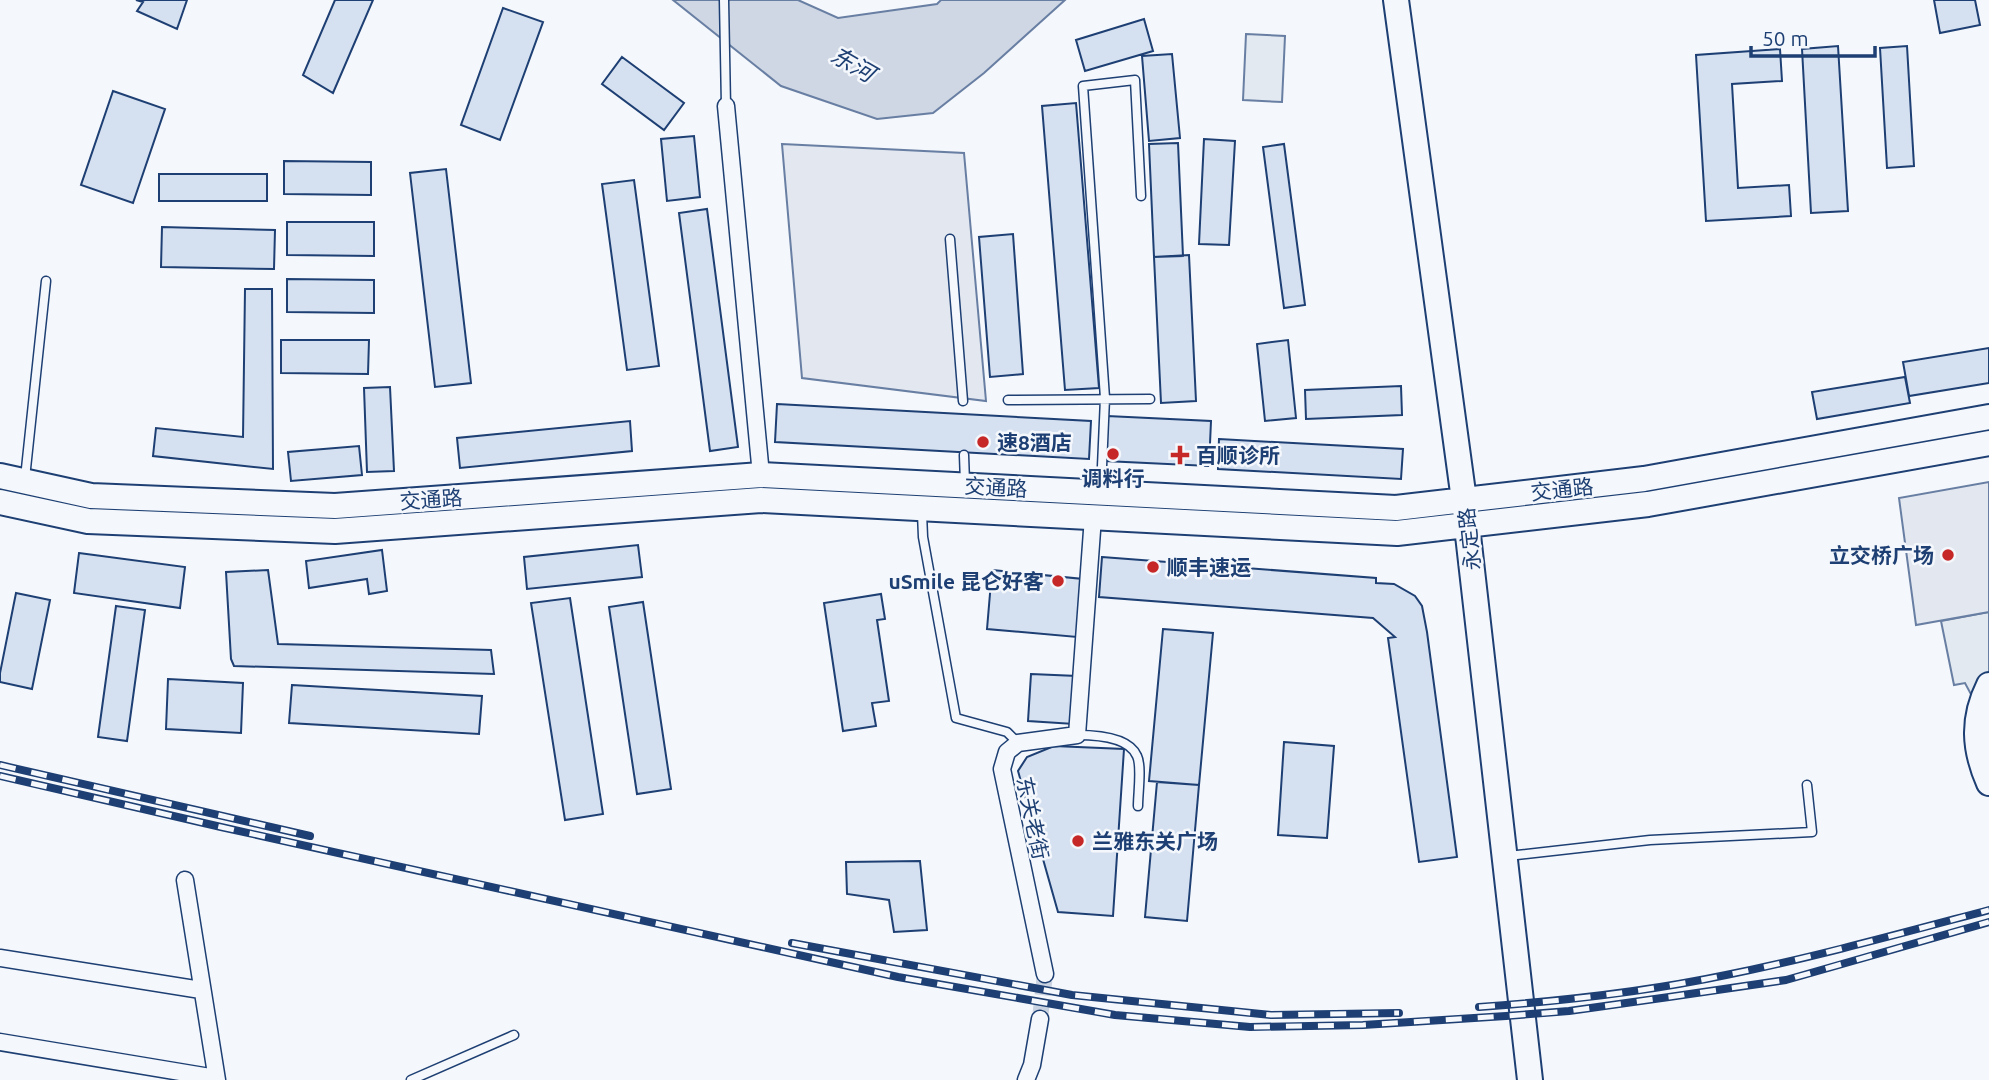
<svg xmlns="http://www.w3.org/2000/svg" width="1989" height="1080" viewBox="0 0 1989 1080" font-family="Ubuntu,'Noto Sans SC',sans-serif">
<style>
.green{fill:#e3e9f0;stroke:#687fa3;stroke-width:2}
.parking{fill:#e3e8f0;stroke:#687fa3;stroke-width:2}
.water{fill:#cfd7e4;stroke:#687fa3;stroke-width:2}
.building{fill:#d5e0f0;stroke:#1d3f73;stroke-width:2}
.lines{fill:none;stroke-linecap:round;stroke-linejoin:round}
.minor-tunnel{stroke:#c9d2e0;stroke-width:16;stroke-dasharray:16 8;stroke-linecap:butt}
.service-casing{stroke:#1d3f73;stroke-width:11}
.minor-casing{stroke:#1d3f73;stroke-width:19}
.primary-casing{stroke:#1d3f73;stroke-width:28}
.trunk-casing{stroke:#1d3f73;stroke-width:28}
.service{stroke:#f4f7fb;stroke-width:8}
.minor{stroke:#f4f7fb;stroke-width:16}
.primary{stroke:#f4f7fb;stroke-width:24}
.trunk{stroke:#f4f7fb;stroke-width:24}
.rail-casing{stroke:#1d3f73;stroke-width:8}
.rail{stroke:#f4f7fb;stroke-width:5;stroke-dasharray:16;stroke-linecap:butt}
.poi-dot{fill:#c62828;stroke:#f4f7fb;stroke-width:2.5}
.labels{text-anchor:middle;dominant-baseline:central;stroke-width:5;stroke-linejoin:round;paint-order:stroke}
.poi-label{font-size:21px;font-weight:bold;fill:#1d3f73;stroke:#f4f7fb;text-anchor:start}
.street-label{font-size:21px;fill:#1d3f73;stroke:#f4f7fb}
.water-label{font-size:23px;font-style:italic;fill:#1d3f73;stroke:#f4f7fb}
</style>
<rect width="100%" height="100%" fill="#f4f7fb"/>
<path class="green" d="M1246 34 1285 36 1282 102 1243 100Z
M1989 612V728L1965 683 1954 685 1941 621Z"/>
<path class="parking" d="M782 144 964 153 986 401 802 378Z
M1989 482V612L1916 625 1899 498Z"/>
<path class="water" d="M673 0H798L838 18 937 4 941 0H1065L984 73 933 113 877 119 781 86Z"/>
<path class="building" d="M136 0H187L177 29 137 11 143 2Z
M335 0H373L333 93 303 75Z
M1934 0H1975L1980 25 1940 33Z
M503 8 543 22 500 140 461 125Z
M1144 19 1153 51 1085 71 1076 40Z
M1838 46 1848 211 1811 213 1802 49Z
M1907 46 1914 166 1887 168 1880 48Z
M1780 49 1782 81 1732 84 1738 188 1789 185 1791 216 1706 221 1696 55Z
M1172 54 1180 138 1149 141 1142 56Z
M622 57 684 103 664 130 602 84Z
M113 91 165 109 133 203 81 185Z
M1076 103 1099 388 1065 390 1042 106Z
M694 136 700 197 667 201 661 139Z
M1204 139 1235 141 1229 245 1199 244Z
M1178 143 1183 256 1154 257 1149 144Z
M1284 144 1305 305 1284 308 1263 147Z
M284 161 371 162V195L284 194Z
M446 169 471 383 435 387 410 173Z
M159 174H267V201H159Z
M634 180 659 366 627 370 602 184Z
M707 209 738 447 710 451 679 213Z
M287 222H374V256L287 255Z
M162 227 275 230 274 269 161 267Z
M1013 234 1023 374 990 377 979 237Z
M1189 255 1196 401 1161 403 1154 257Z
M287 279 374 280V313L287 312Z
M245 289H272L273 469 153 456 156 428 243 437Z
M281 340H369L368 374 281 373Z
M1288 340 1296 418 1265 421 1257 344Z
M1989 348V383L1909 396 1903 362Z
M1905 377 1910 403 1817 419 1812 392Z
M1401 386 1402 415 1306 419 1305 390Z
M390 387 394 471 367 472 364 388Z
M777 404 1091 421 1089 459 775 442Z
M1107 416 1211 421 1209 466 1105 461Z
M630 421 632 451 460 468 457 438Z
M1219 439 1403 449 1401 479 1218 469Z
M359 446 362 475 291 481 288 452Z
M638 545 642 577 527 589 524 557Z
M382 550 387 591 369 594 367 579 309 588 306 561Z
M79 553 185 567 180 608 74 593Z
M1102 557 1376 578V583L1394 584 1415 596 1422 606 1427 632 1457 857 1419 862 1388 638 1395 637 1373 618 1099 597Z
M268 570 278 644 491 650 494 674 234 666 231 659 226 572Z
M992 570 1083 579 1077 637 987 629Z
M16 593 50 600 32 689 0 682V673Z
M881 594 885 619 877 620 889 701 872 703 876 726 843 731 824 603Z
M570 598 603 814 565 820 531 603Z
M643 602 671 789 637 794 609 607Z
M116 606 145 610 127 741 98 737Z
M1163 629 1213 633 1199 785 1149 781Z
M1031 674 1077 676 1074 724 1028 721Z
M168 679 243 683 241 733 166 729Z
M292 685 482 696 479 734 289 723Z
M1284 742 1334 746 1327 838 1278 835Z
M1054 746 1124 749 1113 916 1058 912 1018 771 1027 757Z
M1157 782 1199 785 1187 921 1145 917Z
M920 861 927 930 894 932 889 900 847 894 846 862Z"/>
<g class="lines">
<path class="minor-tunnel" d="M1040 1019 1045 974"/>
<g class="service-casing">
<path id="service" d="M724 0 726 106
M950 239 963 401
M1008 400 1150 399
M964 455 965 483
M25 478 46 281
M1101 489 1105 398 1083 86 1135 80 1141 196
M922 513 923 537 956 718 1007 732 1018 743
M1077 735C1095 735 1129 737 1137 756 1142 766 1138 793 1138 806
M1508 856 1650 840 1812 832 1807 785
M411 1080 514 1035"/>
</g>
<g class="minor-casing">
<path id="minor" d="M726 106 761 475
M185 880 217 1080
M0 958 201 990
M1045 974 1002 769 1007 752 1018 743 1077 735 1093 517
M0 1042 216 1078
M1026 1080 1032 1065 1040 1019"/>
</g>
<g class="primary-casing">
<path id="primary" d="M1396 0 1464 500 1530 1080
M0 476 91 496 335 506 761 475 1396 508 1644 479 1989 417
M0 502 88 521 335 531 761 500 1397 533 1648 504 1989 443"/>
</g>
<g class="trunk-casing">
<path id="trunk" d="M1989 685C1972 719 1974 749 1989 783"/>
</g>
<use href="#service" class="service"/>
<use href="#minor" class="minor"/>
<use href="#primary" class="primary"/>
<use href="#trunk" class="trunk"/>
<g class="rail-casing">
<path id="rail" d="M0 765 310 836
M0 776 221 827 898 977 1115 1015 1250 1027 1363 1025 1506 1016 1569 1011 1669 997 1786 980 1989 922
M792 943 1072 995 1271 1015 1399 1013
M1479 1007C1562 1001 1645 992 1726 975 1815 957 1902 933 1989 910"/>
</g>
<use href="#rail" class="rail"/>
</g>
<g class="poi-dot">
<circle cx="983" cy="442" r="7"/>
<circle cx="1113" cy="454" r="7"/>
<path d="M1176.5 444.5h7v7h7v7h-7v7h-7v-7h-7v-7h7z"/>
<circle cx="1948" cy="555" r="7"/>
<circle cx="1153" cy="567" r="7"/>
<circle cx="1058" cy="581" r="7"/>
<circle cx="1078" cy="841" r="7"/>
</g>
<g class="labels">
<g class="poi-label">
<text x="997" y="442">速8酒店</text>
<text x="1196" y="455">百顺诊所</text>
<text x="1113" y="478" text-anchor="middle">调料行</text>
<text x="1934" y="555" text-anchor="end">立交桥广场</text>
<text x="1167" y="567">顺丰速运</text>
<text x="1044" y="581" text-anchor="end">uSmile 昆仑好客</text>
<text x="1092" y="841">兰雅东关广场</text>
</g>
<g class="street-label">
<text transform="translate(996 487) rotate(3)">交通路</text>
<text transform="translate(1562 489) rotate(-6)">交通路</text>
<text transform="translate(431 499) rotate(-4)">交通路</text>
<text transform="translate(1469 539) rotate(-96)">永定路</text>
<text transform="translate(1033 818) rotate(78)">东关老街</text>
</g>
<g class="water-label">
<text transform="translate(853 64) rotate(30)">东河</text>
</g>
</g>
<path d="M1751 46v10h124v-10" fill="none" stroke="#1d3f73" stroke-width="3.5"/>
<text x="1762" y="46" font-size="21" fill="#1d3f73" stroke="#f4f7fb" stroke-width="5" paint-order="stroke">50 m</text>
</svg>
